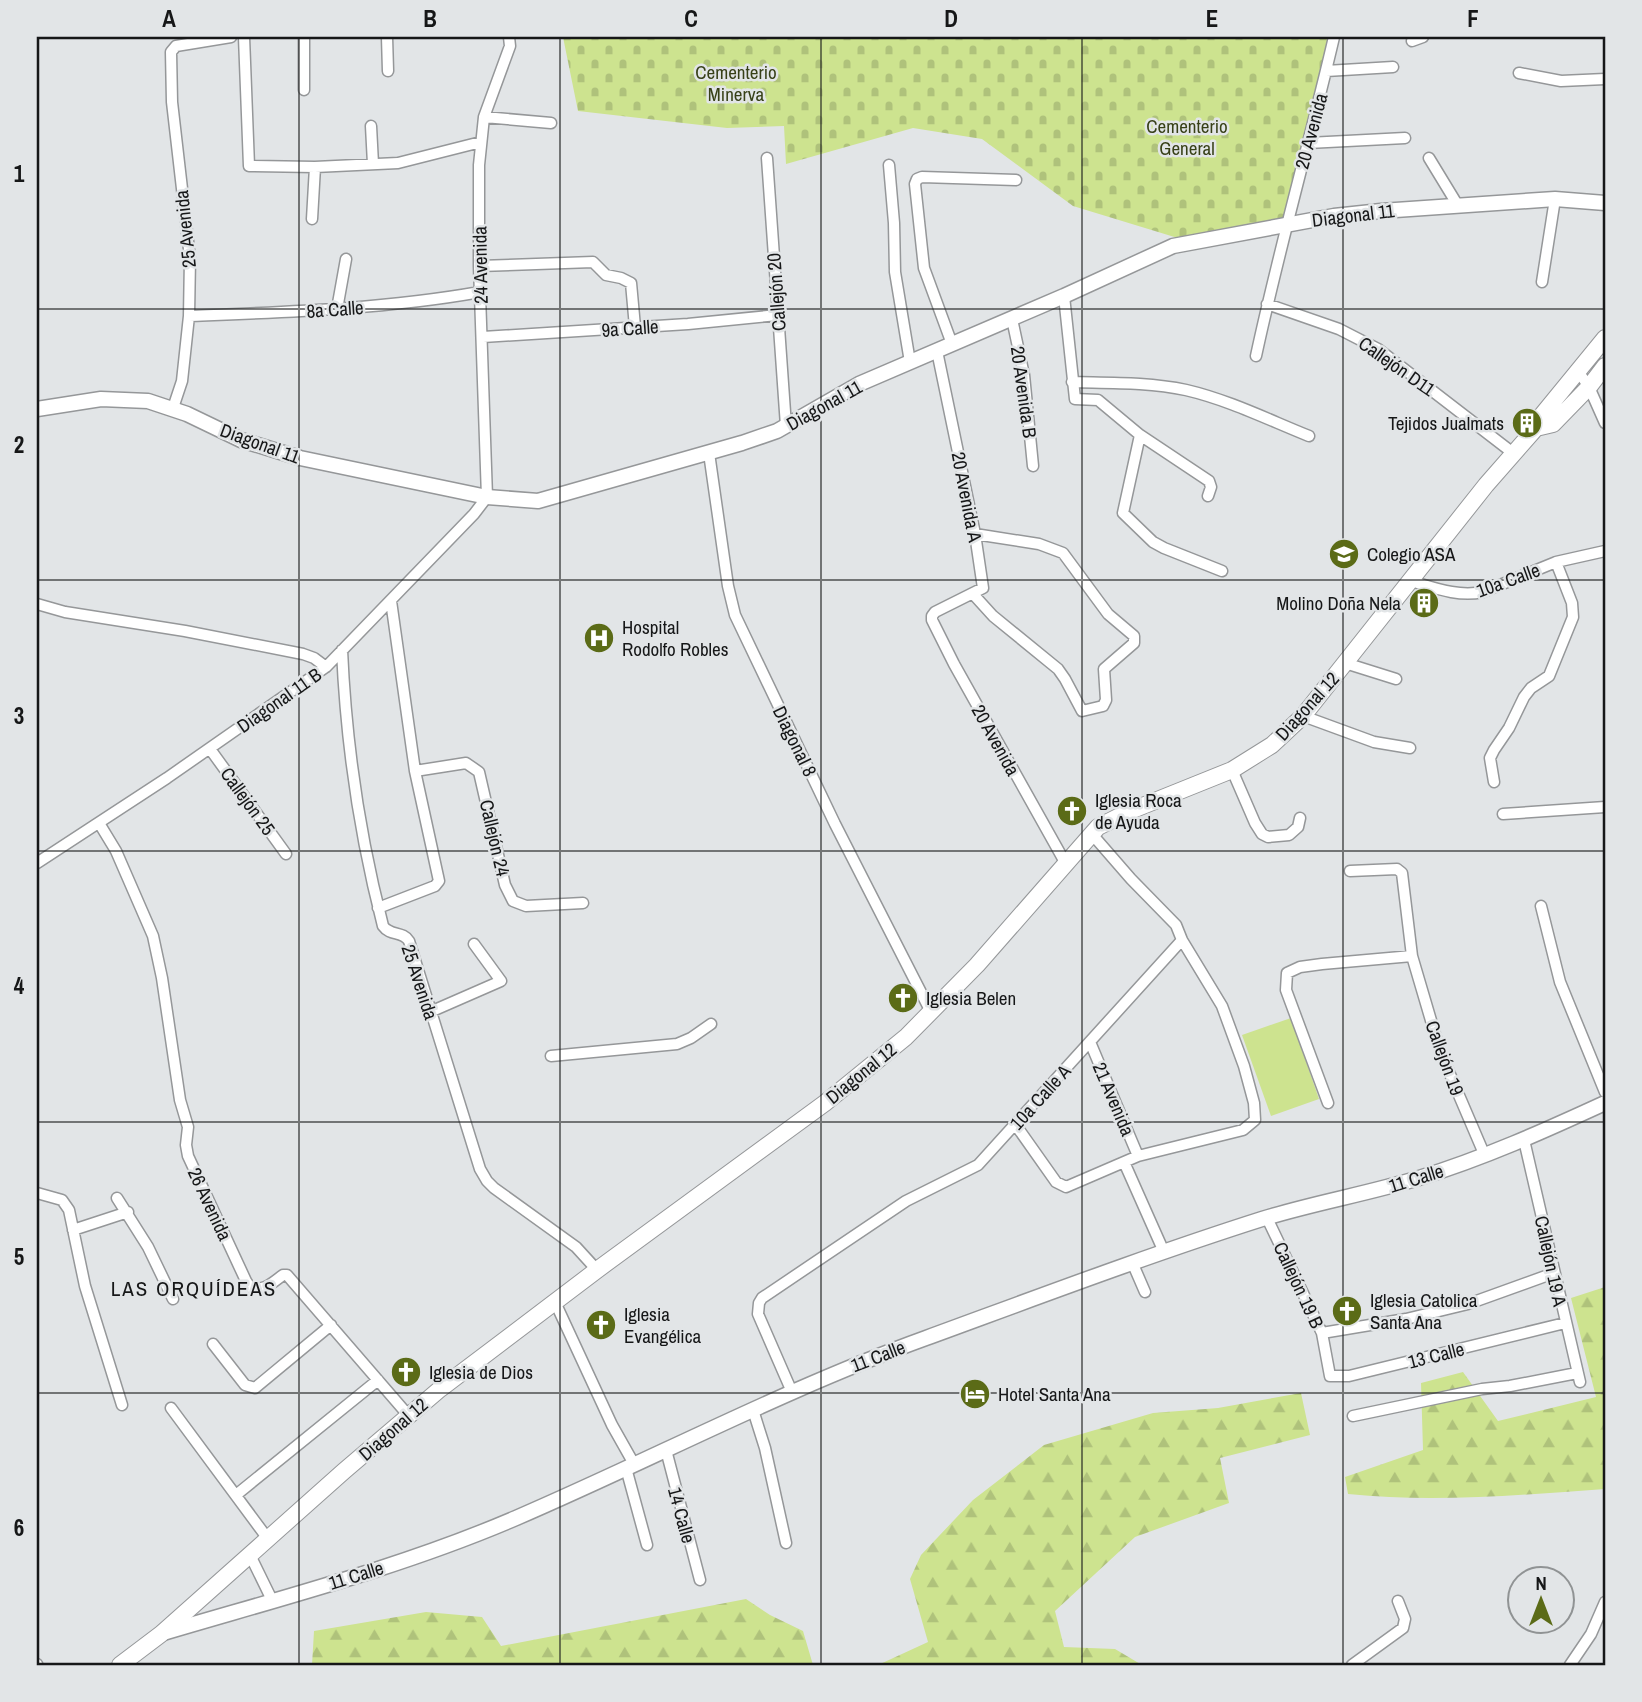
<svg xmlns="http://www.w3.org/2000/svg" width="1642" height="1702" viewBox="0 0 1642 1702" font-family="'Archivo Narrow',sans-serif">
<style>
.forest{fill:url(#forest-firs)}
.cemetery{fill:url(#cemetery-stones)}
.pitch{fill:#cde38f}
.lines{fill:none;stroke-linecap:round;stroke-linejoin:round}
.minor-casing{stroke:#959799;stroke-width:13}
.tertiary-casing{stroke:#959799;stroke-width:17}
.secondary-casing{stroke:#959799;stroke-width:18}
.minor{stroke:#fff;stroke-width:10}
.tertiary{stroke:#fff;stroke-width:14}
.secondary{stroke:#fff;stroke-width:16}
.grid{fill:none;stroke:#161718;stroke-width:2;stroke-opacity:0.55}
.labels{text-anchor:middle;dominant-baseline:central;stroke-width:5;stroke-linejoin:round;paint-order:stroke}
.park-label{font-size:19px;fill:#374017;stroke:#e2e5e7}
.street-label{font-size:19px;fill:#161718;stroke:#e2e5e7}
.poi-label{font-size:19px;fill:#161718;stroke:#e2e5e7;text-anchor:start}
.neighbourhood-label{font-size:21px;letter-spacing:2px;fill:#161718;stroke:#e2e5e7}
.neatline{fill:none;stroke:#161718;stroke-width:2.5}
.grid-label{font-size:23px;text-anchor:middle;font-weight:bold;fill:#161718}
</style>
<defs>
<pattern id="forest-firs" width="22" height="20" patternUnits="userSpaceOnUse" patternTransform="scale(1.75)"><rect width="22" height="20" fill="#cde38f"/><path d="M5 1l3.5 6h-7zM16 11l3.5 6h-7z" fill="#afc27b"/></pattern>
<pattern id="cemetery-stones" width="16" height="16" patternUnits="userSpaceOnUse" patternTransform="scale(1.75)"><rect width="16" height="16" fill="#cde38f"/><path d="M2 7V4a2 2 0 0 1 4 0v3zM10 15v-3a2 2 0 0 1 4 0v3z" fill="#afc27b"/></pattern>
</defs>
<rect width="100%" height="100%" fill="#e2e5e7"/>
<path class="forest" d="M1605 1287V1489C1520 1495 1433 1503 1348 1494L1345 1477 1423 1450 1421 1383 1463 1372 1498 1421 1596 1397 1571 1298Z
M1301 1393 1310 1435 1220 1458 1229 1503 1135 1537 1055 1611 1064 1647 1115 1649 1142 1665H878L928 1642 910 1579 921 1555 973 1500 1044 1445 1153 1413 1218 1408Z
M746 1599 770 1615 803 1631 813 1665H312L314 1631 426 1612 482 1617 501 1646Z"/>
<path class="cemetery" d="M563 37H1331L1286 218 1181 239 1073 206 982 139 913 128 786 164 784 126 727 128 578 111Z"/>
<path class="pitch" d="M1291 1018 1319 1099 1271 1116 1242 1035Z"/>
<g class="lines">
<g class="minor-casing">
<path id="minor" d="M244 37 249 166 315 167 398 163 481 142
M304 37V90
M387 37 388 71
M1412 41 1423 37
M1326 71 1393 67
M1519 73 1561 81 1605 79
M484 117 551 123
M371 126 373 164
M1308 143 1405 138
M767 158 786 426
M1429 158 1457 204
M889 165 894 223 895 272 910 362
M312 219 315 167
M479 266 593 262 606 275 621 278 631 283 635 327
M1542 282 1555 199
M1064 296 1075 399 1098 400 1140 435 1209 481 1211 487 1208 496
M1267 304 1339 329 1378 349 1513 453
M337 309 346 259
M189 316C287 312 384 309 480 292
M1012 319 1024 375 1033 466
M483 337 688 324 778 315
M952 344 924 268 915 184 917 179 922 177 1016 180
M937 351 975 534 983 588 935 612 932 616V620L954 664 1066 864
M1256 356C1279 249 1309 144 1334 37
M1578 371 1589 387 1605 423
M1072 382C1109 383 1149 382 1186 390 1229 400 1269 420 1309 436
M173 408 182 381 189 316 190 258 172 102 171 52 176 46 231 37
M1140 435 1123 513 1153 542 1164 548 1222 571
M709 453 728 586 735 615 835 824 931 1012
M1411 581C1435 588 1457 597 1483 592L1556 562 1605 551
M973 594 993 616 1058 669 1065 679 1082 711 1103 706 1106 700 1104 669 1134 643V636L1108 614 1063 553 1039 544 975 534
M37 604 65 612 185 631 303 654 314 658 326 667
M342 650C346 742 360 837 383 926 390 936 403 931 409 941L480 1169 487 1181 494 1188 576 1247 597 1270
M1345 663 1396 679
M1303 716 1374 742 1410 748
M210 749 286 854
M1232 770 1255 823 1262 834 1268 837 1289 835 1298 827 1300 818
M415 771 466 763 479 772 505 885 513 901 526 906 583 903
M1494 782 1490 758 1494 750 1509 728 1524 697 1531 688 1549 676 1573 617 1572 603 1556 562
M1503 814 1605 807
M99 823 116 851 153 936 162 978 180 1100 188 1127 186 1145 188 1156 246 1281 250 1287C264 1292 272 1283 283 1275H287L408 1415
M37 863 167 778 326 667 474 514 487 497 479 266V165L484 117 510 46 509 37
M1350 871 1397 869 1402 873 1412 956 1440 1051 1485 1156
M1541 906 1560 982 1605 1092
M378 908 435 886 439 881 415 771 391 601
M430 1012 501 981 474 944
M1090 1042 1138 1156
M551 1056 677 1044 691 1038 711 1024
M1328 1103 1286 990 1287 973 1300 967 1322 964 1412 956
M1015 1124 1056 1182 1066 1187 1138 1156 1243 1130 1255 1120 1254 1103 1244 1066 1222 1006 1182 940 1176 925 1131 879 1091 833
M1524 1140 1580 1382
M1124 1162 1164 1252
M37 1193 62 1200 69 1210 85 1286 122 1405
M117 1198 148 1247 173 1299
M1267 1218 1322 1333 1330 1376H1349L1565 1323
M73 1230 128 1212
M1132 1262 1145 1292
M555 1302 612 1425 634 1464
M1322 1333 1406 1319 1468 1304 1554 1273
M213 1344 245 1385 255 1388 331 1325
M792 1392 758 1314 759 1303 762 1298 906 1201 978 1165 1182 940
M171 1408 268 1539
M753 1410 765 1448 786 1543
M1353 1416 1482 1389 1510 1386 1577 1373
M666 1450 700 1580
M626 1468 647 1545
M236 1495 378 1380
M250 1555 272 1600
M37 1664V1665
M1352 1665 1403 1628 1405 1619 1398 1601
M1570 1665 1591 1634 1605 1602"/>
</g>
<g class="tertiary-casing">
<path id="tertiary" d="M37 409 101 399 148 401 187 414 241 440 300 458 487 497 538 501 742 443 777 431 859 384 1064 296 1173 246 1334 216 1381 211 1555 199 1605 203
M163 1633C281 1598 402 1567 516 1518 653 1459 785 1389 926 1338 1038 1297 1149 1255 1262 1219 1313 1203 1367 1194 1419 1178 1484 1158 1544 1131 1605 1103"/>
</g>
<g class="secondary-casing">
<path id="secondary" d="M1536 428 1553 424 1589 387 1605 366
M120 1665 161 1634 344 1471 440 1389 597 1270 825 1103 906 1037 977 965 1098 827 1130 811 1232 770 1272 745 1303 716 1486 485 1536 428 1542 415 1605 338"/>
</g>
<use href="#minor" class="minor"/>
<use href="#tertiary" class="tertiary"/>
<use href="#secondary" class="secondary"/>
</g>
<path class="grid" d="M299 37V1665M560 37V1665M821 37V1665M1082 37V1665M1343 37V1665M37 309H1605M37 580H1605M37 851H1605M37 1122H1605M37 1393H1605"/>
<defs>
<g id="building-disc" transform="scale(1.575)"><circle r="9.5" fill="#5b6b17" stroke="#e2e5e7"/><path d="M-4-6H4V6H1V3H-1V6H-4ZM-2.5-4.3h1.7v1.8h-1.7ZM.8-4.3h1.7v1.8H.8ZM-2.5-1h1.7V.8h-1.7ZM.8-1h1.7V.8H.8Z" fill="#fff"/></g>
<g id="school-disc" transform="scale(1.575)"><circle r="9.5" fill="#5b6b17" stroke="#e2e5e7"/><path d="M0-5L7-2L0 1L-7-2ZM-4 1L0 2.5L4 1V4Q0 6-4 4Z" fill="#fff"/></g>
<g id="hospital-disc" transform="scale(1.575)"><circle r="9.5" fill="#5b6b17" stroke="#e2e5e7"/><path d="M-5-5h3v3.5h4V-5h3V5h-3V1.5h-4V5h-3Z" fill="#fff"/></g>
<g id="church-disc" transform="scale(1.575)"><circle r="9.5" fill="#5b6b17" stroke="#e2e5e7"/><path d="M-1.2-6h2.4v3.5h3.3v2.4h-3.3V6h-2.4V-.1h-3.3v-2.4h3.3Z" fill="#fff"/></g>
<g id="hotel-disc" transform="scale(1.575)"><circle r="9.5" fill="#5b6b17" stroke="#e2e5e7"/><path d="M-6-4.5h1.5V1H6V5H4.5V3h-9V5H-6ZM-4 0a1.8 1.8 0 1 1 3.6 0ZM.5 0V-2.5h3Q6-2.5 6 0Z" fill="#fff"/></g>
</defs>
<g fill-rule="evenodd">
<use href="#building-disc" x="1527" y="423"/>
<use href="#school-disc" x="1344" y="554"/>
<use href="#building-disc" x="1424" y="603"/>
<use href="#hospital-disc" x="599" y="638"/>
<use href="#church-disc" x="1072" y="811"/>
<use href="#church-disc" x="903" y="998"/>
<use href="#church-disc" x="1347" y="1311"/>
<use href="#church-disc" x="601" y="1325"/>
<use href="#church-disc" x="406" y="1372"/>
<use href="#hotel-disc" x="975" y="1394"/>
</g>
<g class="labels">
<g class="park-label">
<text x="736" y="72">Cementerio<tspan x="736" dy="22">Minerva</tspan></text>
<text x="1187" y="126">Cementerio<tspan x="1187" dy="22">General</tspan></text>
</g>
<g class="street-label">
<text transform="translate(1311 131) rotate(-75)">20 Avenida</text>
<text transform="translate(1353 215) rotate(-7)">Diagonal 11</text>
<text transform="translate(185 229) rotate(-96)">25 Avenida</text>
<text transform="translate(480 265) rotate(-91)">24 Avenida</text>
<text transform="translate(776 292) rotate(-94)">Callejón 20</text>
<text transform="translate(335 309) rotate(-4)">8a Calle</text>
<text transform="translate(630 328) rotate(-4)">9a Calle</text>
<text transform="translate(1397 366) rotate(35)">Callejón D11</text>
<text transform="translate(1024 392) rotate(82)">20 Avenida B</text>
<text transform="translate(824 405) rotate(-29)">Diagonal 11</text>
<text transform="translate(260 443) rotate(20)">Diagonal 11</text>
<text transform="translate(967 497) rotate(79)">20 Avenida A</text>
<text transform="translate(1508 580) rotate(-20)">10a Calle</text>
<text transform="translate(279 700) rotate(-35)">Diagonal 11 B</text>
<text transform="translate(1307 706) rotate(-48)">Diagonal 12</text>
<text transform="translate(996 740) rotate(61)">20 Avenida</text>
<text transform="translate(795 741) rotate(64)">Diagonal 8</text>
<text transform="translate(248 801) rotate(54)">Callejón 25</text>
<text transform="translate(495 838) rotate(77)">Callejón 24</text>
<text transform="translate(420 982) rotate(72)">25 Avenida</text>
<text transform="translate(1445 1058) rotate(70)">Callejón 19</text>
<text transform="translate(861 1073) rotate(-39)">Diagonal 12</text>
<text transform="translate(1040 1097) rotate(-48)">10a Calle A</text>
<text transform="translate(1114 1099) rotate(67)">21 Avenida</text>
<text transform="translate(1416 1178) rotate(-17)">11 Calle</text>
<text transform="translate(210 1204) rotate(65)">26 Avenida</text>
<text transform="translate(1551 1261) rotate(78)">Callejón 19 A</text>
<text transform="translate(1299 1285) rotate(65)">Callejón 19 B</text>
<text transform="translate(1436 1355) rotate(-14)">13 Calle</text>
<text transform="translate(878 1356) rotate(-21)">11 Calle</text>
<text transform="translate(393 1429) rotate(-41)">Diagonal 12</text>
<text transform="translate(682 1515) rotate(75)">14 Calle</text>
<text transform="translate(356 1575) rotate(-17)">11 Calle</text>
</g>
<g class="poi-label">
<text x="1504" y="423" text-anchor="end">Tejidos Jualmats</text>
<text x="1367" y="554">Colegio ASA</text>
<text x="1401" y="603" text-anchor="end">Molino Doña Nela</text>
<text x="622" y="627">Hospital<tspan x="622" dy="22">Rodolfo Robles</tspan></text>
<text x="1095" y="800">Iglesia Roca<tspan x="1095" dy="22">de Ayuda</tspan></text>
<text x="926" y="998">Iglesia Belen</text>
<text x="1370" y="1300">Iglesia Catolica<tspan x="1370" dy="22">Santa Ana</tspan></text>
<text x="624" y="1314">Iglesia<tspan x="624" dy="22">Evangélica</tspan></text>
<text x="429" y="1372">Iglesia de Dios</text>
<text x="998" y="1394">Hotel Santa Ana</text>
</g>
<g class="neighbourhood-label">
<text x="194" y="1288">LAS ORQUÍDEAS</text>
</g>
</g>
<rect width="1642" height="1702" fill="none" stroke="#e2e5e7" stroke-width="77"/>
<g transform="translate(1541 1600)"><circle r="33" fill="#e2e5e7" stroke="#909394" stroke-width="2"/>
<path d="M0-5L12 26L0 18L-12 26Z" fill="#5b6b17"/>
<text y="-10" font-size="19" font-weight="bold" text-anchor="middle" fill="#161718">N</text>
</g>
<rect x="38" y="38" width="1566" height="1626" class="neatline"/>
<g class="grid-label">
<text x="169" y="27">A</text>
<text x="430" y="27">B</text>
<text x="691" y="27">C</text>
<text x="951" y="27">D</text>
<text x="1212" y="27">E</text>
<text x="1473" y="27">F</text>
<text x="19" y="182">1</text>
<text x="19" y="453">2</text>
<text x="19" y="724">3</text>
<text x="19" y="994">4</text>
<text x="19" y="1265">5</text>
<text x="19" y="1536">6</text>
</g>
</svg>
